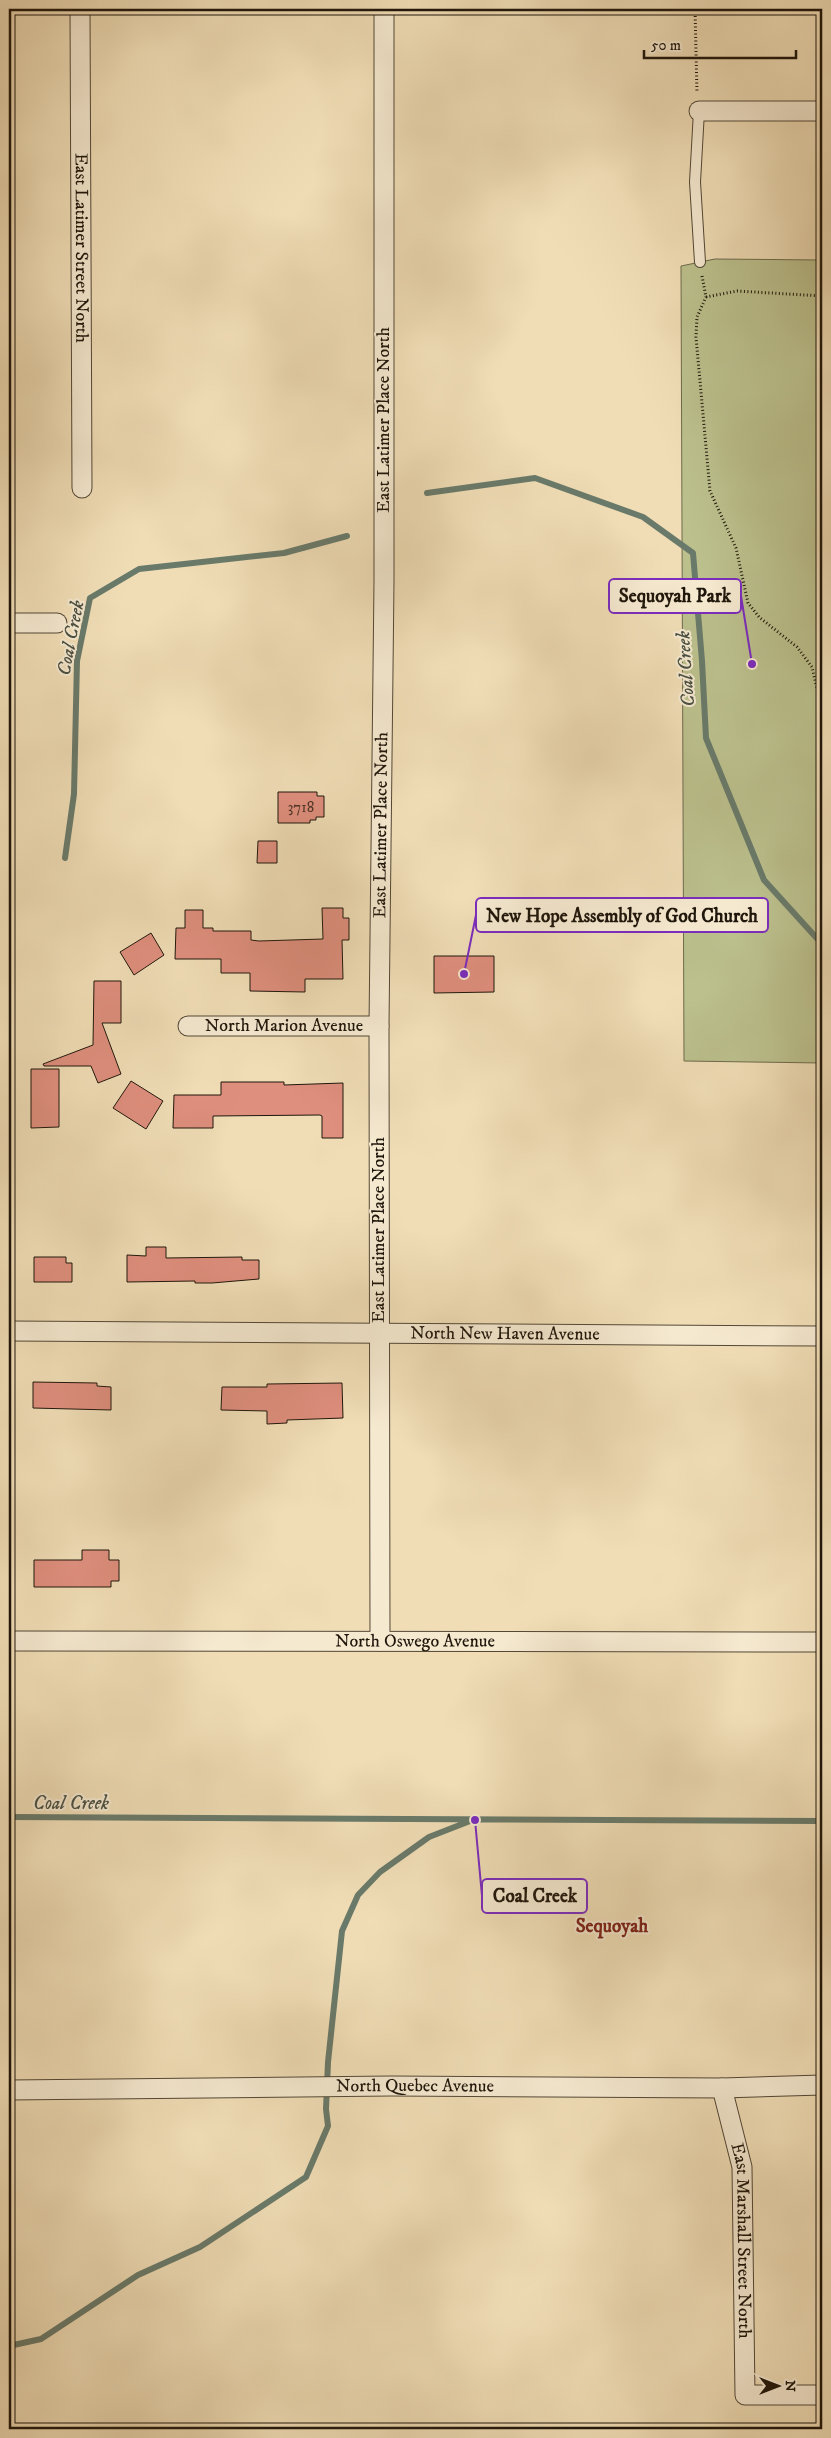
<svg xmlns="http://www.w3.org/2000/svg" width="831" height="2438" viewBox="0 0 831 2438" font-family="'IM FELL DW Pica',serif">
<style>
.green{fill:#bbc08d;stroke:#6d6b4c}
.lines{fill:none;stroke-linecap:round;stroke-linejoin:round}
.stream{stroke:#697a6a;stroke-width:6}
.building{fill:#df8f7e;stroke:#1f160b}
.service-casing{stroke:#534836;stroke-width:12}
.minor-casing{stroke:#534836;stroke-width:21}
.path{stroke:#1f160b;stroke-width:3;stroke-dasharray:1 2.5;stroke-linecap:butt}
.service{stroke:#f5e9d0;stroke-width:10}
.minor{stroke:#f5e9d0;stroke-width:19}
.labels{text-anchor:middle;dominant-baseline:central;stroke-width:4;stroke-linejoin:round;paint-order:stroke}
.number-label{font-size:15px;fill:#4f3428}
.street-label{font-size:18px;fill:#1f160b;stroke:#f5e9d0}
.water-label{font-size:19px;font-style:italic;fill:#4a5043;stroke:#f5e9d0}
.neighbourhood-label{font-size:19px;font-weight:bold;fill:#7a1f14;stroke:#f5e9d0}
.leader{fill:none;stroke:#7b2cbf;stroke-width:2}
.callout-dot{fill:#7b2cbf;stroke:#f5e9d0;stroke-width:2}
.callout{fill:#f5e9d0;stroke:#7b2cbf;stroke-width:2}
.callout-label{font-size:19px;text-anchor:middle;font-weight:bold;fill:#1f160b}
</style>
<rect width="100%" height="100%" fill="#f0ddb6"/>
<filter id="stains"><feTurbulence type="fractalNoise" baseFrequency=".004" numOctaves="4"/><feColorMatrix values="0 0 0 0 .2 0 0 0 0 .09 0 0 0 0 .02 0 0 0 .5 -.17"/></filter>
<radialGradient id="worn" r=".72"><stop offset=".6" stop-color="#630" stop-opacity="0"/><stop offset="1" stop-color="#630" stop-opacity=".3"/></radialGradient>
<path class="green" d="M715 259 822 260V1063L684 1061 681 266Z"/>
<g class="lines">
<path class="stream" d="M427 493 535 478 643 517 693 553 702 661 706 738 764 880 822 944
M65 858 74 794 77 661 90 598 139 569 284 553 347 536
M9 1817 822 1821
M9 2346 41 2339 138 2275 200 2247 306 2177 328 2126 326 2109 328 2062 342 1931 358 1895 380 1872 429 1837 470 1821"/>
</g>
<path class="building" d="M278 792H317V796H324V817H316V820H310V823H278Z
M258 841H277V863H257Z
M322 908H343V918H349V940H342L343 979H305V992L250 991V973H221V959H175L176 928H185V910H203V928H213V931H251V940L259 941 323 939Z
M151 933 164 955 134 975 120 952Z
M434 956H494V992L434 993Z
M94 981H121V1023H102L121 1074 98 1083 91 1066H44L43 1064 93 1045Z
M31 1069H59V1127L31 1128Z
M131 1081 163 1101 146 1129 113 1108Z
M221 1082H284V1085L343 1083V1138H322V1116L320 1115 213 1116V1128H173L174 1095H221Z
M146 1247H166V1258L242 1257V1260H259V1279L212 1283H195V1281L127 1282V1255L146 1256Z
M34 1257H66V1263H72V1282H34Z
M33 1382 97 1383V1386L111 1387V1410L33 1408Z
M342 1383 343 1418 287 1420V1423L267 1424V1411L221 1410 222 1387H267V1384Z
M82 1550H109V1560H119V1581H111V1587H34V1560H82Z"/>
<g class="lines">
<g class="service-casing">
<path id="service" d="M699 111 695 182 700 262"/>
</g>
<g class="minor-casing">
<g id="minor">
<path id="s1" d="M80 9 82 488"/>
<path d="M699 111H822"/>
<path d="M9 623H57"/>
<path id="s2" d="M188 1026H379"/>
<path id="s3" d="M9 1331 822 1336"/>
<path id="s4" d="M9 1641 822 1642"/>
<path id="s5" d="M380 1641 379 1026 384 581V9"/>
<path id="s6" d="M722 2088 742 2167 745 2395H822"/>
<path id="s7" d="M9 2090 391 2086 722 2088 822 2085"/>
</g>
</g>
<path class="path" d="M695 9 697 93
M702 276 706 297 697 317 696 337 710 491 736 548 748 603 759 617 797 647 812 667 822 710
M706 297 737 291 822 296"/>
<use href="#service" class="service"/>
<use href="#minor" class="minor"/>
</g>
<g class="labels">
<g class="number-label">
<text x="301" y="807">3718</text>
</g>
<g class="street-label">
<text stroke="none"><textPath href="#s1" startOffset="239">East Latimer Street North</textPath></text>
<text transform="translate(384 420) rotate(-90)">East Latimer Place North</text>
<text stroke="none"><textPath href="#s5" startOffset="816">East Latimer Place North</textPath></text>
<text stroke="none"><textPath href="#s2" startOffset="96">North Marion Avenue</textPath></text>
<text transform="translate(379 1230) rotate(-90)">East Latimer Place North</text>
<text stroke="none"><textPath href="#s3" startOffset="496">North New Haven Avenue</textPath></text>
<text stroke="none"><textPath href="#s4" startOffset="406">North Oswego Avenue</textPath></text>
<text stroke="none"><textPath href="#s7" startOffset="406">North Quebec Avenue</textPath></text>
<text stroke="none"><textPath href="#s6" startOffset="155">East Marshall Street North</textPath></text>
</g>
<g class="water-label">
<text transform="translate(71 638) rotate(-79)">Coal Creek</text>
<text transform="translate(686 669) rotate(-94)">Coal Creek</text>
<text x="71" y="1803">Coal Creek</text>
</g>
<g class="neighbourhood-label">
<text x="612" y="1926">Sequoyah</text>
</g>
</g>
<path class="leader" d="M752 664L741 596M464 974L476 915M475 1820L482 1896"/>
<g class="callout-dot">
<circle cx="752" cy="664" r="5"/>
<circle cx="464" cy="974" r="5"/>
<circle cx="475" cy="1820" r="5"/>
</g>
<g class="callout">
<rect x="609" y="579" width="132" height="34" rx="5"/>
<rect x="476" y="898" width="292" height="34" rx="5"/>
<rect x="482" y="1879" width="105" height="34" rx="5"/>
</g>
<g class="callout-label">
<text x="675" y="602">Sequoyah Park</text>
<text x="622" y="922">New Hope Assembly of God Church</text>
<text x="535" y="1902">Coal Creek</text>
</g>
<rect width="831" height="2438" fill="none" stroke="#f0ddb6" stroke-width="30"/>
<rect x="10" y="10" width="811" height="2418" fill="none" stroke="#1f160b" stroke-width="2.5"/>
<rect x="15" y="15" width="801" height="2408" fill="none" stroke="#1f160b"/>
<g transform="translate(778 2386) rotate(90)" stroke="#f5e9d0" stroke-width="4" paint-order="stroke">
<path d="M0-4L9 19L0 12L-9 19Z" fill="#1f160b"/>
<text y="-8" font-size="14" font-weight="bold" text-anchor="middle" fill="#1f160b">N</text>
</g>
<path d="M644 50v8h152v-8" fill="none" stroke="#1f160b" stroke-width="2.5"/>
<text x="651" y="50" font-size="15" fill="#1f160b" stroke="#f5e9d0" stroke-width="4" paint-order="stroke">50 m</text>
<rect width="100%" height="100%" filter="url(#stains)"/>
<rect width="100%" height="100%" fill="url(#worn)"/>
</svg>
